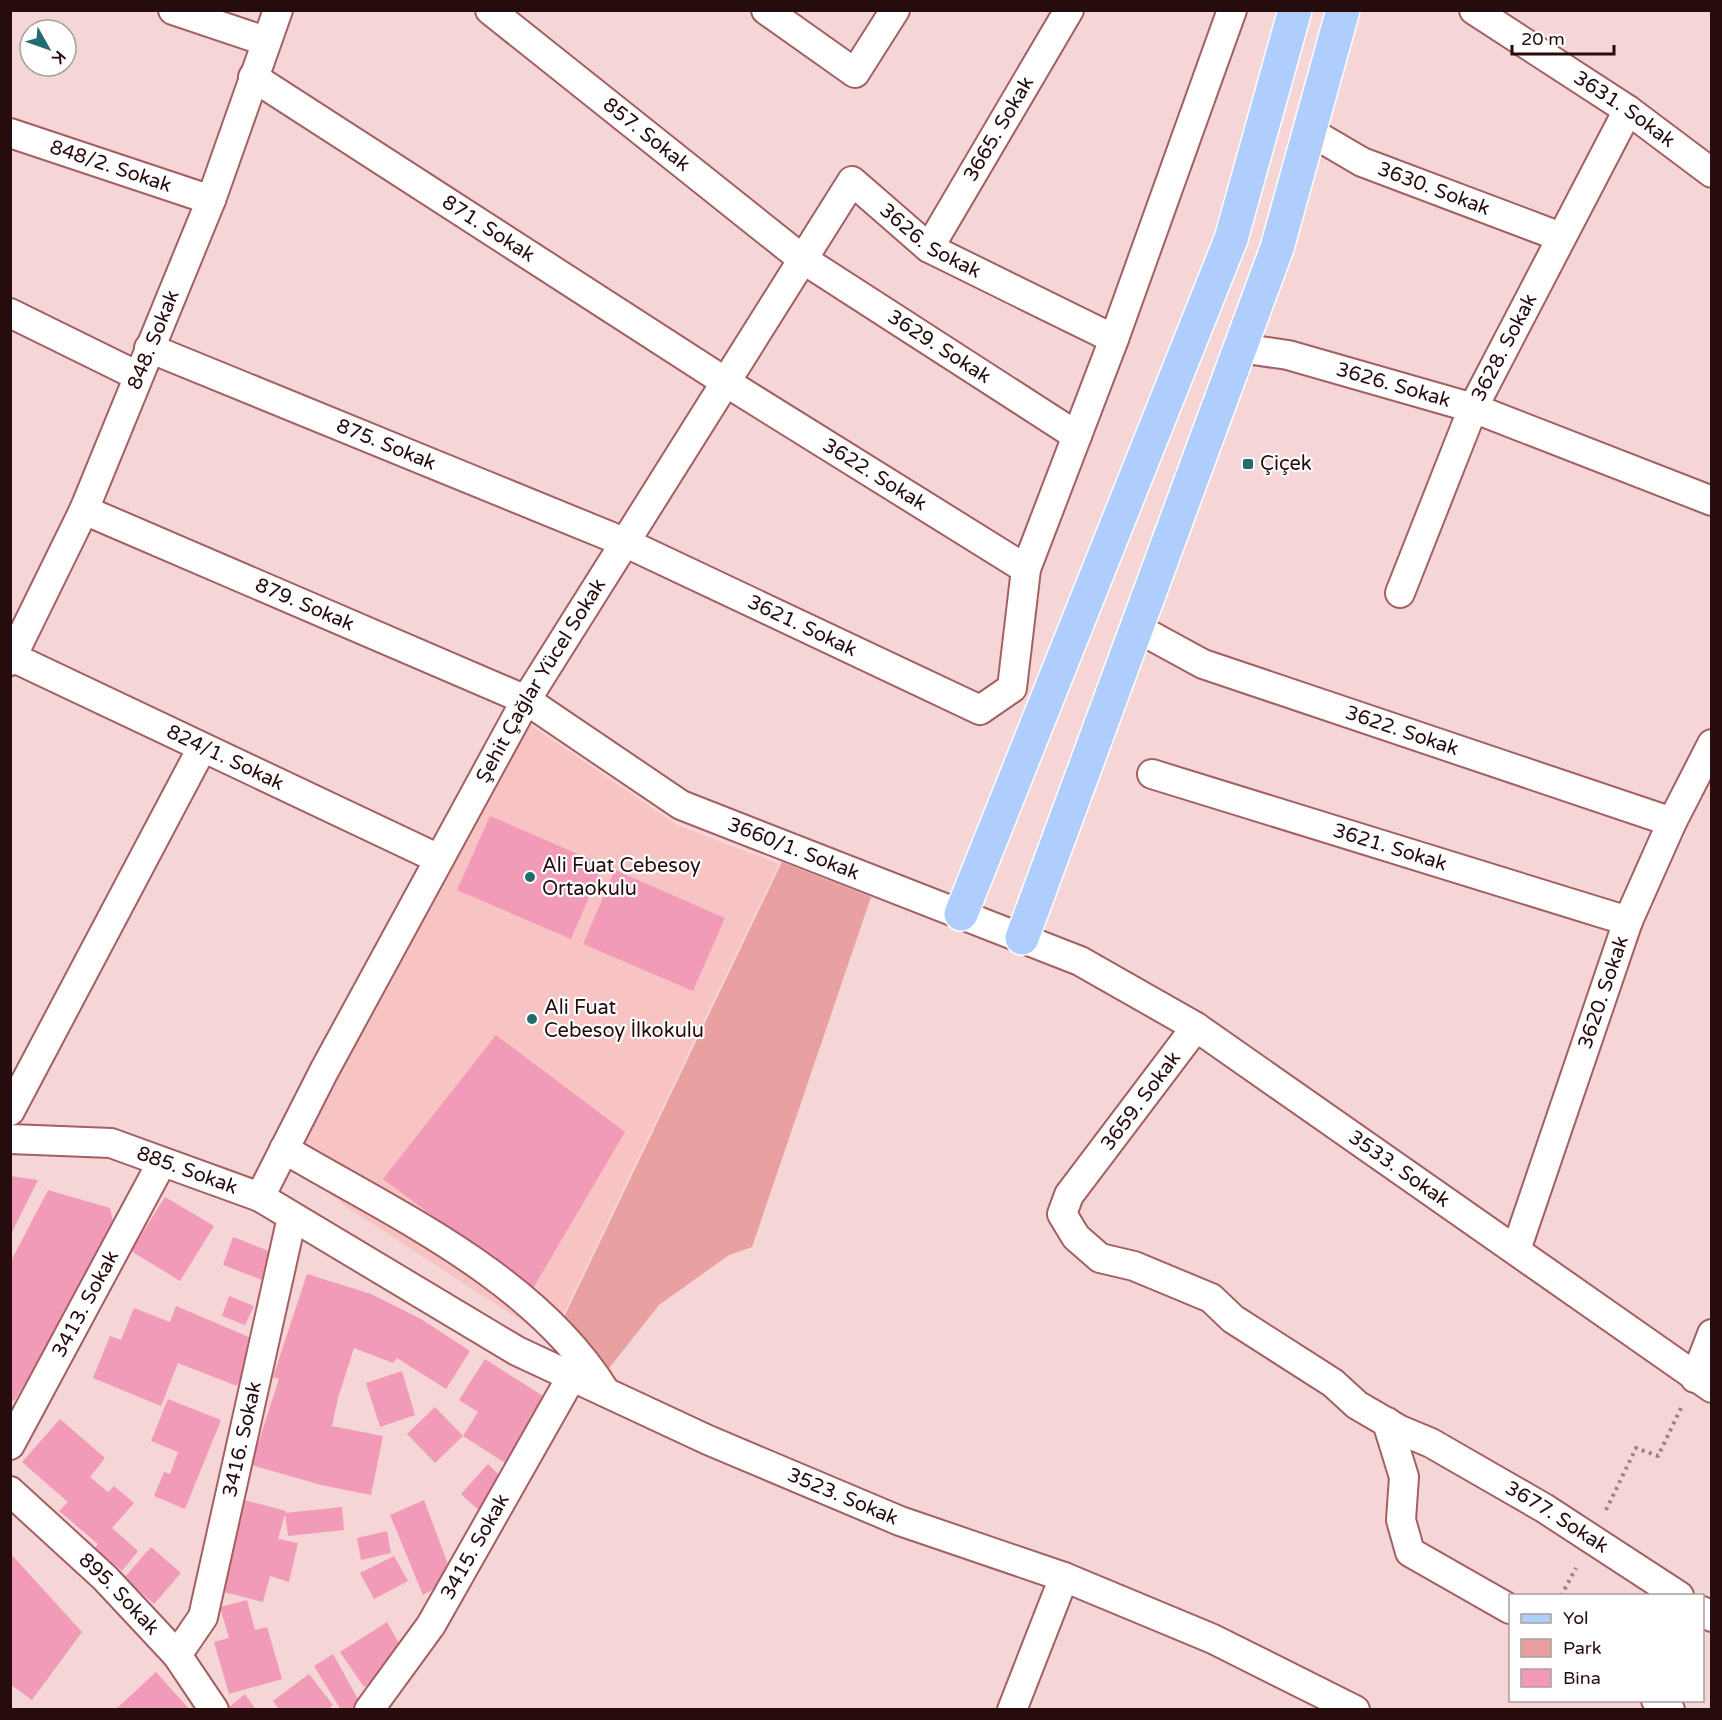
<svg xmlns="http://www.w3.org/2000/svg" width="1722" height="1720" viewBox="0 0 1722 1720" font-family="'Varela Round',sans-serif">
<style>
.built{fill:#f8c3c3}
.green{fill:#e9a0a0}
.building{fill:#f29bb8}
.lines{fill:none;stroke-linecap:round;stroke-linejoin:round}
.street-casing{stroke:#a45f61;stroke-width:32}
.primary-casing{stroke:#fff;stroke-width:36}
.path{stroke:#9f8182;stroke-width:4;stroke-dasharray:3 4.5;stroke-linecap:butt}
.street{stroke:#fff;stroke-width:28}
.primary{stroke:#b0cefd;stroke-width:33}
.poi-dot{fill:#206c6e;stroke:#fff;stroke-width:2}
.labels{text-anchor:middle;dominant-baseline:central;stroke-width:4.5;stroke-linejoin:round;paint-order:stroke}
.street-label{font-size:20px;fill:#270c0e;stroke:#fff}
.poi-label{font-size:20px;fill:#270c0e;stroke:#fff;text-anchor:start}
</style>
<rect width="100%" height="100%" fill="#f5d5d5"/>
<path class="built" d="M523 720 677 825 779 864 551 1340 345 1206 286 1160Z"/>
<path class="green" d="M782 862 871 897 752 1247 729 1255 659 1305 606 1372 554 1338Z"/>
<path class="building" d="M490 816 603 865 571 939 457 890Z
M615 870 725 918 693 991 583 944Z
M496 1035 625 1132 532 1290 383 1179Z
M10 1176 38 1180 10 1236Z
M48 1190 110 1208 116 1235 15 1400 10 1402V1263Z
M165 1197 214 1226 180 1281 131 1251Z
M233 1237 274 1253 262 1280 223 1265Z
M307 1274 371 1294 421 1319 470 1351 446 1389 397 1358 393 1363 354 1348 338 1398 332 1426 383 1436 371 1495 321 1485 251 1465 279 1379 273 1377Z
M229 1296 254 1306 245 1325 222 1316Z
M176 1306 256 1340 237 1386 178 1363 161 1406 93 1378 110 1336 121 1340 134 1308 170 1322Z
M485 1359 551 1401 510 1466 463 1436 435 1463 407 1434 435 1407 463 1436 478 1412 459 1400Z
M402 1371 415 1415 380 1427 366 1383Z
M168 1399 221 1420 185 1509 154 1496 164 1472 170 1474 178 1452 151 1441Z
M60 1419 105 1458 90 1477 108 1492 114 1486 134 1503 112 1528 138 1551 122 1571 95 1548 98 1544 59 1511 68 1502 22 1462Z
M488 1464 507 1483 485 1516 461 1494Z
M244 1500 286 1511 278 1539 298 1543 289 1582 270 1576 263 1602 220 1591Z
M424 1500 453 1578 423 1595 390 1515Z
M342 1507 344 1530 288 1536 285 1513Z
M387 1531 391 1553 361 1560 357 1538Z
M151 1547 181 1573 154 1604 124 1578Z
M10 1553 82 1632 32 1700 10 1684Z
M394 1556 408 1581 374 1599 360 1573Z
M247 1600 255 1630 267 1627 282 1679 229 1694 214 1642 229 1638 220 1607Z
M387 1622 406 1656 364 1687 340 1652Z
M333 1654 364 1710H341L314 1666Z
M156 1672 190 1710H115Z
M309 1674 333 1705 327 1710H280L273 1701Z
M245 1694 256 1710H229L228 1708Z"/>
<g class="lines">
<g class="street-casing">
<g id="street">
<path d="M173 10 265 41"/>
<path id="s1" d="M490 10 801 258 1077 436"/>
<path d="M766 10 855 73 895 10"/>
<path id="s2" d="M1474 10 1628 110 1712 173"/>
<path id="s3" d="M253 77 724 381 1026 569"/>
<path id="s4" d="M1309 131 1362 162 1561 237"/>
<path id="s5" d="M10 133 211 200"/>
<path id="s6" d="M929 248 1069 10"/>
<path d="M10 313 138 376"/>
<path id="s7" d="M149 348 624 542 980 710 1012 688 1026 569 1114 339 1232 10"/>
<path id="s8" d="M1239 348 1288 355 1473 408 1712 501"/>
<path id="s9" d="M84 510 526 700 681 805 1080 961 1196 1027 1712 1388"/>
<path id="s10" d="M1400 593 1473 408 1628 110"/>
<path id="s11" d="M1137 628 1203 664 1672 822"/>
<path id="s12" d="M10 656 439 859"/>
<path id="s13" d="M10 661 84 510 211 200 278 10"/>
<path id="s14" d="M1152 774 1628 921"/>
<path id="s15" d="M1196 1027 1069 1195 1062 1214 1076 1237 1100 1258 1134 1266 1211 1298 1233 1319 1333 1383 1357 1405 1400 1430 1431 1443 1544 1508 1679 1596"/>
<path d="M10 1111 202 748"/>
<path id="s16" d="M10 1139 111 1143 260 1197 517 1351 708 1440 900 1521 1064 1577 1213 1639 1355 1710"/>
<path d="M284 1149C396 1215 535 1278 605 1391"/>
<path id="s17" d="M260 1197 324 1071 526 700 852 181 929 248 1114 339"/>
<path id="s18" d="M1516 1250 1628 921 1672 822 1712 744"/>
<path d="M1695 1378 1712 1334"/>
<path d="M1387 1422 1404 1477 1401 1520 1410 1552 1510 1609"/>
<path id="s19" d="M10 1445 162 1162"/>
<path id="s20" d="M10 1491 105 1578 177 1655 214 1710"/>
<path d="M1702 1611 1712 1617"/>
<path id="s21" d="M177 1655 203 1617 292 1217"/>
<path d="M1656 1700 1670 1710"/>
<path id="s22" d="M369 1710 431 1625 572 1376"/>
<path d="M1012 1710 1064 1577"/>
</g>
</g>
<g class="primary-casing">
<path id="primary" d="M961 914 1231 239 1295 10
M1022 938 1277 248 1343 10"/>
</g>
<path class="path" d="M1606 1510 1636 1448 1658 1456 1682 1406
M1561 1596 1576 1568"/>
<use href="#street" class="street"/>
<use href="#primary" class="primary"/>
</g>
<g class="poi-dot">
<rect x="1242" y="458" width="12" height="12" rx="3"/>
<circle cx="530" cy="877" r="6"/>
<circle cx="532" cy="1019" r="6"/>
</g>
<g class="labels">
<g class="street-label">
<text stroke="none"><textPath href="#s2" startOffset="180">3631. Sokak</textPath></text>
<text stroke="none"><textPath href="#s6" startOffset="138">3665. Sokak</textPath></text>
<text stroke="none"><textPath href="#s1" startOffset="200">857. Sokak</textPath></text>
<text stroke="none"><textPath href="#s5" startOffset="106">848/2. Sokak</textPath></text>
<text stroke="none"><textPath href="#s4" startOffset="138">3630. Sokak</textPath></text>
<text stroke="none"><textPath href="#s3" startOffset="280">871. Sokak</textPath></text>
<text stroke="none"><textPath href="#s17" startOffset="1276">3626. Sokak</textPath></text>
<text stroke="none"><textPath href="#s13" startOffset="352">848. Sokak</textPath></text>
<text stroke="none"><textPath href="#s1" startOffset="562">3629. Sokak</textPath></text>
<text stroke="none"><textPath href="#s10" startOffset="267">3628. Sokak</textPath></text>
<text stroke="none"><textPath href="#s8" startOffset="159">3626. Sokak</textPath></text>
<text stroke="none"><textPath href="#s7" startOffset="256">875. Sokak</textPath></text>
<text stroke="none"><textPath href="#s3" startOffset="738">3622. Sokak</textPath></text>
<text stroke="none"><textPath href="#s9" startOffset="240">879. Sokak</textPath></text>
<text stroke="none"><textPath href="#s7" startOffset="710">3621. Sokak</textPath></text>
<text stroke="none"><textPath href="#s17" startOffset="588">Şehit Çağlar Yücel Sokak</textPath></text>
<text stroke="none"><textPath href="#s11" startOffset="285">3622. Sokak</textPath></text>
<text stroke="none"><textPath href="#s12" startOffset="238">824/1. Sokak</textPath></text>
<text stroke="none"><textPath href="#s14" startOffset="249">3621. Sokak</textPath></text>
<text stroke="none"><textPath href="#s9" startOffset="789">3660/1. Sokak</textPath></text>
<text stroke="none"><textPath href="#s18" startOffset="272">3620. Sokak</textPath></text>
<text transform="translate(1141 1101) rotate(-53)">3659. Sokak</text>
<text stroke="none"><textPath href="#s9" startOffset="1478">3533. Sokak</textPath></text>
<text stroke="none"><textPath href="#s16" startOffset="182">885. Sokak</textPath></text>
<text stroke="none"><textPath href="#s19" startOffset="160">3413. Sokak</textPath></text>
<text stroke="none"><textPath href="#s21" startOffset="228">3416. Sokak</textPath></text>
<text stroke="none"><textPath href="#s16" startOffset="916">3523. Sokak</textPath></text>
<text stroke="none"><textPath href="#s15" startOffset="819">3677. Sokak</textPath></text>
<text stroke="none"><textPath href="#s22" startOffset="195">3415. Sokak</textPath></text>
<text stroke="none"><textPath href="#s20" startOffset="150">895. Sokak</textPath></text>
</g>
<g class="poi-label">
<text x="1260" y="464">Çiçek</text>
<text x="542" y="866">Ali Fuat Cebesoy<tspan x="542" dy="23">Ortaokulu</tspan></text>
<text x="544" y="1008">Ali Fuat<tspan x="544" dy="23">Cebesoy İlkokulu</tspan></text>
</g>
</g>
<rect width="1722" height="1720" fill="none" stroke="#270c0e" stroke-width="24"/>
<rect x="1509" y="1594" width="195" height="108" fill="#ffffff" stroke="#a99e9f" stroke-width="1.5"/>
<rect x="1521" y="1614" width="30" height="9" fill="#b0cefd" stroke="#a99e9f" stroke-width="1.5"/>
<text x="1563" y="1624" font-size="18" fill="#270c0e">Yol</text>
<rect x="1521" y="1639" width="30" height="18" fill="#e9a0a0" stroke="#a99e9f" stroke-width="1.5"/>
<text x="1563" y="1654" font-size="18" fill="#270c0e">Park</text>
<rect x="1521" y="1669" width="30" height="18" fill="#f29bb8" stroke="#a99e9f" stroke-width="1.5"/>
<text x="1563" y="1684" font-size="18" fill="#270c0e">Bina</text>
<g transform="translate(48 48) rotate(130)"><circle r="28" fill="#ffffff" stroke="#a99e9f" stroke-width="1.5"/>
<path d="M0-4.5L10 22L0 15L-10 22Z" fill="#206c6e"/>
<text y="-9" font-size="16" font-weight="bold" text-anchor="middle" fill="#270c0e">K</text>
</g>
<path d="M1512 45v9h102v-9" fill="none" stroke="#270c0e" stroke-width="3"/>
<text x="1521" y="45" font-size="18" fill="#270c0e" stroke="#ffffff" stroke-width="4.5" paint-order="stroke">20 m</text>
</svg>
